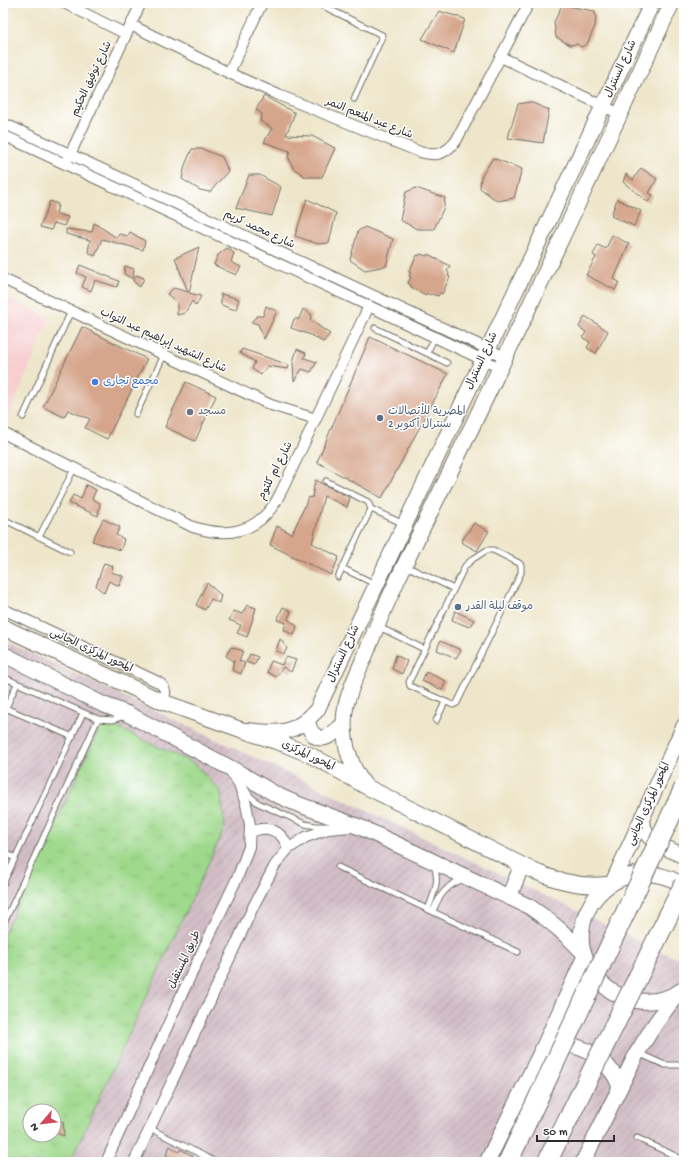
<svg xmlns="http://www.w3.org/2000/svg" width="687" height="1165" viewBox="0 0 687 1165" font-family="'Gochi Hand','Playpen Sans Arabic',sans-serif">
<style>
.built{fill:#f7cfd1}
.industrial{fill:url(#industrial-furrows);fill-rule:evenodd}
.park{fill:url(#park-tufts);stroke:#65825c;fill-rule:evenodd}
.building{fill:#d6a68c}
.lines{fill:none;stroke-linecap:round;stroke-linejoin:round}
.lane-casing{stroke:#6f6c63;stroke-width:7}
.street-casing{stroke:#6f6c63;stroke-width:12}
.secondary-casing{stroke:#6f6c63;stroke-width:17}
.lane{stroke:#fff;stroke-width:5}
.street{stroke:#fff;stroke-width:10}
.secondary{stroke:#fff;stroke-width:15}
.highway-bridge-casing{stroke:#6f6c63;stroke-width:21;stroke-linecap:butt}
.highway-bridge{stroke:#fff;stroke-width:19}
.shop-dot{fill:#3f7fe0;stroke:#fff;stroke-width:1.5}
.worship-dot{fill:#6b7280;stroke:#fff;stroke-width:1.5}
.service-dot{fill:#5c6f8a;stroke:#fff;stroke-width:1.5}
.labels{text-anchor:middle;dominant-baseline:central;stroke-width:3;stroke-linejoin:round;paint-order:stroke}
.street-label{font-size:11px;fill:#2b2b2b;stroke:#fff}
.shop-label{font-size:11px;fill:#366cbe;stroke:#fff;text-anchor:start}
.worship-label{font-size:11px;fill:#5b616d;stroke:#fff;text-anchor:start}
.service-label{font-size:11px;fill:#4e5e75;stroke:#fff;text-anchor:start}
</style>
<defs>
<pattern id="industrial-furrows" width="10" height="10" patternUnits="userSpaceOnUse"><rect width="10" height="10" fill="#d2bdc6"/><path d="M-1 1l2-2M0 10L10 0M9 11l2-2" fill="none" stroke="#b4a3aa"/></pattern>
<pattern id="park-tufts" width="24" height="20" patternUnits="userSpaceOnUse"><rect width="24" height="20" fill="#9fd98c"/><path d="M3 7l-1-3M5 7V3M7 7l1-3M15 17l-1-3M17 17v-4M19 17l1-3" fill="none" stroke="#89ba79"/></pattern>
</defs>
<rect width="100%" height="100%" fill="#fff"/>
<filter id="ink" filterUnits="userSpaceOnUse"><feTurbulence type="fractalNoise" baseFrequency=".025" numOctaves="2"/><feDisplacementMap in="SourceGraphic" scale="8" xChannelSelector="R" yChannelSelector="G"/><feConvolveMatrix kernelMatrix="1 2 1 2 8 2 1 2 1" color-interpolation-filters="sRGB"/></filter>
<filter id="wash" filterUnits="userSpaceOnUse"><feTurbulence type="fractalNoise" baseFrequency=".012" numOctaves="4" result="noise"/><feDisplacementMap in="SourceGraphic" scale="16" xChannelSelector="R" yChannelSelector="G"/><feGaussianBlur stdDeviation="0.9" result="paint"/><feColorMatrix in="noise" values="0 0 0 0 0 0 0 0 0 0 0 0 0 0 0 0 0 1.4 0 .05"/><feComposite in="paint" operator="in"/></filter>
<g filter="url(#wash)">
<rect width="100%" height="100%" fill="#eee6ca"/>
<path class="built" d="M3 296 50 318 8 418 3 416Z"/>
<path class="industrial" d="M3 640 294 776 684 962V1162H3ZM30 1111H54V1135H30Z"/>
<path class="park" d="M103 721 195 764 221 792 225 827 70 1162H3V936ZM30 1111H54V1135H30Z"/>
<g id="blocks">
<path class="building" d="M562 5 594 11 596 16 595 26 587 44 581 47 577 44 570 45 556 37 554 22Z
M439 11 465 19 454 53 422 39Z
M264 96 295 113 286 135 312 136 335 148 322 177H306L293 168 288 156 290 151 264 142 272 128 260 121 262 114 256 109Z
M530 102 549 110 543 143 508 138 518 104Z
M192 149H202L222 157 228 171 210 192 200 190 182 179 185 165Z
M493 158 522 169 514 198 497 201 480 188 481 177Z
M641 168 657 179 649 193 653 195 648 202 623 182 626 174 633 180Z
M249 175H260L281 187 272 216 236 208Z
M416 188 445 198 444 207 434 229H417L400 220 406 192Z
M307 199 336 213 329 243 318 244 295 236Z
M617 199 641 211 634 226 611 216Z
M50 201 58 204 56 214 68 217 64 226 54 223 51 230 40 227Z
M94 223 117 238 119 234 128 236 130 232 145 241 143 250 102 239 95 256 88 252 90 240 66 234V229L92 232Z
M365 227 393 239 386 266 365 270 350 260 358 231Z
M612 235 629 244 614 279 619 282 615 290 586 275 596 257 593 255 598 245 606 249Z
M199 247 189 293 201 296 196 306 192 301 185 313 177 315V303L167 294 174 288 188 292 175 258Z
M227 248 234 253 231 262 241 267 236 275 214 265 218 255Z
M420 254 427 256 428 254 450 266 447 271 449 273 448 276 450 277 442 294 440 293 438 296 431 294 430 295 427 293 426 295 411 287V285L408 283 411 277 409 276 411 273 409 272 417 255 419 256Z
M80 265 119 281 117 287 95 280 91 291 82 287 86 277 77 273Z
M125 266 134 269 133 279 124 274Z
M136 275 144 278 140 287 133 281Z
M221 294 239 299 236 310 221 305Z
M266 306 277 311 264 339 258 324 251 322 257 316H263Z
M303 309 312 315 310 320 330 334 323 342 311 335 291 328 294 319H299Z
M585 316 608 331 596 353 587 348 590 342 583 338 586 332 579 327Z
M82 327 147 359 107 439 85 428 90 419 68 410 64 417 43 407Z
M370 337 448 374 382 498 317 462Z
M242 349 289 365 288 369 267 366 261 375 252 369 255 362 240 353Z
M297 349 306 353 304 358 317 362 311 372 302 369 294 381 293 362Z
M186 382 216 396 195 441 165 427Z
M315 480 350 498 347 507 324 496 312 543 339 557 331 575 270 545 277 526 292 534 309 497 312 498Z
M86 485 96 490 92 499 100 503 98 516 69 503 73 495 81 499Z
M103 519 120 527 116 535 124 539 121 550 92 541Z
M474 523 489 531 477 551 461 542Z
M104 563 113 566 111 572 123 576 119 586 109 581 104 593 96 586Z
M207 583 221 595 219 603 211 599 205 610 196 605Z
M247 605 256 608 247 637 237 633 241 625 229 620 234 611 242 614Z
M283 607 291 611 288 619 297 626 294 635 284 630 286 623 277 620Z
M455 611 474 620 469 627 452 620Z
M280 639 287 648 284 654 276 651Z
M440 641 461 650 456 658 437 650Z
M231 647 243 651 239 661 245 663 241 674 232 670 234 661 226 656Z
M250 654 258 657 254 665 246 662Z
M396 655 407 661 402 674 392 669Z
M286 657 296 660 291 672 283 667 276 677 267 672 271 661 282 665Z
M426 672 446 681 442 690 422 681Z
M54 1118 63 1122 64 1136 54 1132Z
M170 1146 179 1152 180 1149 193 1156 189 1162H180L166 1155Z"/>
</g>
</g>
<g filter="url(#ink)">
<use href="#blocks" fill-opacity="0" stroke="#6f6c63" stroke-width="1"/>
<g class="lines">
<g class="lane-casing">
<path id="lane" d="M317 3 382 35V37L354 99
M375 328 447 363
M427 353 435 337
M136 414 164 355
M23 417 71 311
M326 481 368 502 371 509 338 577
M371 509 404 524
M3 519 70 552
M39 537 74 469
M487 550H493L519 563 521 565V573L457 703 453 705 410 686 409 682 465 566 473 559Z
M406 566 454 589
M342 568 375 584
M379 627 424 649
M3 677 98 719 113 720 124 716
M3 707 73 737
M3 714 17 684
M436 721 445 702
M244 786 250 796 258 803 305 824 316 826H327
M3 852 15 858
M338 867 518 952
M3 884 83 713
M428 909C434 894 440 881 434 865
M433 911C439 896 447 884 464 879
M3 925 98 719
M638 1053 665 1065H684
M149 1128 216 1162
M637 1138 684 1160"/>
</g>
<g class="street-casing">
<path id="street" d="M64 3 126 34
M131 25 229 73 281 96 420 152C437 157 445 154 456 141L529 3
M501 57 620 114
M229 73 262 3
M3 123 505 357
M3 135 369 306 500 368
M67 161 141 3
M3 279 271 405 316 419
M3 433 193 527C224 537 253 534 273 506 277 501 279 495 282 490L369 306
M3 609 158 682C167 688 166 693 163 702
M250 833C266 824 283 830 288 849
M106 1162 181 996 238 876 249 847 250 825 246 804 239 784 229 769
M134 1162 210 1001 254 905 275 865 288 849 306 837 328 829 351 827"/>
</g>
<g class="secondary-casing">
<path id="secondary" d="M3 627 163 702 242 730 286 745 308 754 329 765 365 786 534 871C559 882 584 888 611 884
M3 654 102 704 128 714 236 771 277 795 295 803 362 828 530 907C551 921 567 935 584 953
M308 720C308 730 316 743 329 736 334 733 339 728 344 724
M242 730C275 733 292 738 317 710L652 3
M365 786C348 763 340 734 346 705 350 688 358 672 365 656 390 590 423 528 454 464 528 311 600 157 672 3
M641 820C646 843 665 847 684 856
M613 882 684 726
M684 886C668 875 648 871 629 876 613 880 600 890 591 904 555 964 626 1029 684 989
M509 897 522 865
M553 1045C576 1042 600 1054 613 1073 616 1077 618 1082 620 1087
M487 1162 544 1046 585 956
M583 1162 637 1053 655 1024 677 994"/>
</g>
<use href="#lane" class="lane"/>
<use href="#street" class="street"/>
<use href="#secondary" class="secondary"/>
<g class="highway-bridge-casing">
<path id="highway-bridge" d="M508 1162 684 788
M547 1162 684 884"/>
</g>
<use href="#highway-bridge" class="highway-bridge"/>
</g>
</g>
<circle class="shop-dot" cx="95" cy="382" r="4"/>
<circle class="worship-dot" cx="190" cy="412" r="4"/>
<g class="service-dot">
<circle cx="380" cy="418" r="4"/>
<circle cx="458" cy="607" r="4"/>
</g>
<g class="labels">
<g class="street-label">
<text transform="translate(621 69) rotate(-65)">شارع السنترال</text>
<text transform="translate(92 79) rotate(-65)">شارع توفيق الحكيم</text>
<text transform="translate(369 119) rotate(22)">شارع عبد المنعم النمر</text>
<text transform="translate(259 230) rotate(25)">شارع محمد كريم</text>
<text transform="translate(163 341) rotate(25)">شارع الشهيد إبراهيم عبد التواب</text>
<text transform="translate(482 361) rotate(-65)">شارع السنترال</text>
<text transform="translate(276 471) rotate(-63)">شارع ام كلثوم</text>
<text transform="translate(91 651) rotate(25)">المحور المركزى الجانبى</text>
<text transform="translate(344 654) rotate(-65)">شارع السنترال</text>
<text transform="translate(308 756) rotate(25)">المحور المركزى</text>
<text transform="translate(649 804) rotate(-66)">المحور المركزى الجانبى</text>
<text transform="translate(185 960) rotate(-65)">طريق المستقبل</text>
</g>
<g class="shop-label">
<text x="103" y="382">مجمع تجارى</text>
</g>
<g class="worship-label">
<text x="198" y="412">مسجد</text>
</g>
<g class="service-label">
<text x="388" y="412">المصرية للأتصالات<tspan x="388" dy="13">سنترال أكتوبر 2</tspan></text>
<text x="466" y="607">موقف ليلة القدر</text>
</g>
</g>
<rect width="687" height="1165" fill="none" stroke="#fff" stroke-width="16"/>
<g transform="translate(42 1123) rotate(242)"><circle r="19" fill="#ffffff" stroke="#aaaaaa"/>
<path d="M0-3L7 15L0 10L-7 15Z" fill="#d1495b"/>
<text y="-6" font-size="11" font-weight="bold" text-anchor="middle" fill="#2b2b2b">N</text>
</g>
<path d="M537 1135v6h77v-6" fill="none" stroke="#2b2b2b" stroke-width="2"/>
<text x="543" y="1135" font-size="12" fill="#2b2b2b" stroke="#ffffff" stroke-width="3" paint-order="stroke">50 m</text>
</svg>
